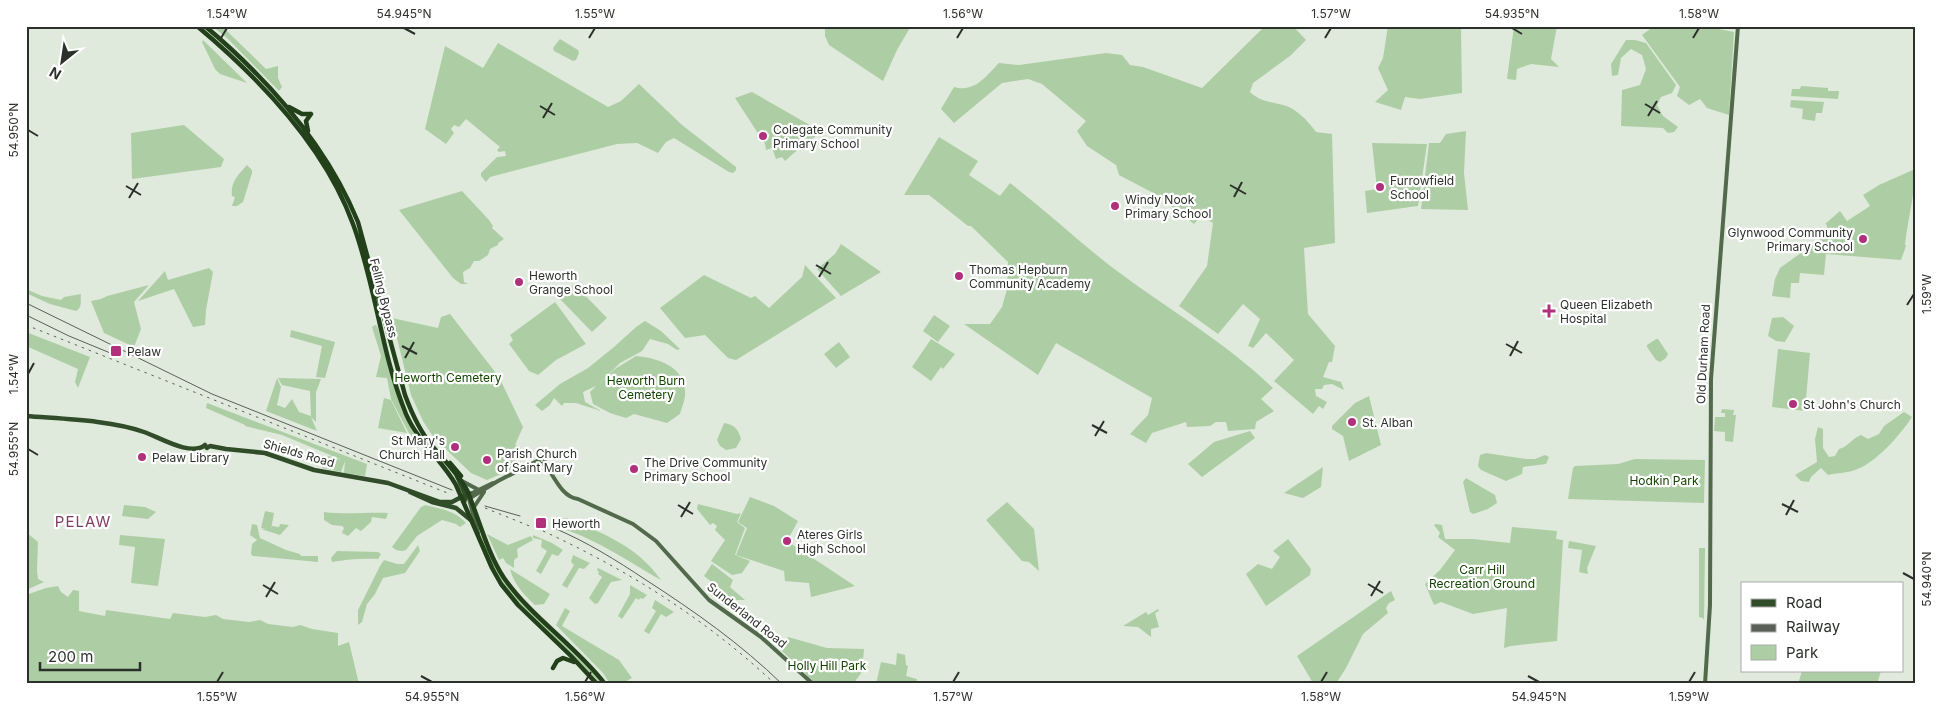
<svg xmlns="http://www.w3.org/2000/svg" width="1941" height="710" viewBox="0 0 1941 710" font-family="Inter,sans-serif">
<style>
.green{fill:#adcea4}
.lines{fill:none;stroke-linecap:round;stroke-linejoin:round}
.secondary{stroke:#52694c;stroke-width:4}
.primary{stroke:#314c29;stroke-width:4.5}
.trunk{stroke:#224019;stroke-width:4.5}
.tram{stroke:#5a5f58;stroke-width:1}
.rail{stroke:#5a5f58;stroke-width:1;stroke-dasharray:2.5 5;stroke-linecap:butt}
.ticks{fill:none;stroke:#2c302b;stroke-width:2}
.poi-dot{fill:#b1307c;stroke:#fff;stroke-width:2}
.labels{text-anchor:middle;dominant-baseline:central;stroke-width:4.5;stroke-linejoin:round;paint-order:stroke}
.poi-label{font-size:12px;fill:#2c302b;stroke:#fff;text-anchor:start}
.street-label{font-size:12px;fill:#2c302b;stroke:#fff}
.park-label{font-size:12px;fill:#134400;stroke:#fff}
.quarter-label{font-size:15px;letter-spacing:1px;fill:#803e61;stroke:#fff}
.neatline{fill:none;stroke:#2c302b;stroke-width:2}
.ticks-label{font-size:12px;text-anchor:middle;fill:#2c302b}
</style>
<rect width="100%" height="100%" fill="#dfeadc"/>
<path class="green" d="M212 26H227V31L266 69 278 66V78L282 87 279 91 228 39Z
M825 26H911L897 50 883 81 829 45 825 36Z
M1265 26H1293L1306 40 1290 56 1253 83 1250 92C1259 101 1271 102 1283 105 1296 108 1309 122 1316 132L1332 134 1335 243 1304 248 1308 314 1335 346 1332 362H1329L1323 377 1341 382 1344 390 1332 384 1324 385 1322 389H1315L1316 396 1327 402 1323 409 1319 406 1313 414 1274 381 1294 360 1266 333 1253 348 1248 346 1260 319 1243 304 1218 334 1179 306 1207 266 1213 223 1201 216 1194 224 1157 195 1119 175 1116 165 1087 146 1077 131 1086 121 1042 84 1028 79 1002 83 954 123 941 109 954 87C975 93 986 76 999 63L1019 65 1106 53 1122 55 1130 65 1143 67 1202 88Z
M1388 26H1461L1462 93 1420 99 1405 97 1401 110 1375 102 1388 90 1378 68 1383 58Z
M1514 26H1557L1551 59 1559 67 1531 64 1517 69 1516 80 1507 79Z
M1654 26H1703L1734 32 1729 115 1707 108 1700 99 1689 105 1677 96 1680 87 1642 35Z
M560 39 578 50 579 53 576 60 573 61 554 51 553 48Z
M203 40 245 81 247 83 220 74 215 69 202 42Z
M1626 40H1635L1646 43 1676 85 1672 93 1661 97 1657 105 1663 116 1678 127 1674 132 1668 133 1663 128 1621 126 1622 90 1640 85 1646 69 1642 55 1631 49 1621 58 1618 75 1612 76 1611 64Z
M498 43 608 107 621 101 639 84 682 125 736 167V170L733 173 729 172 674 138 666 142 658 153 637 143 617 144 490 177 486 182 481 176V173L497 157 506 156 505 151 499 152 497 150 500 147 466 119 459 127 454 125 451 129 454 133 446 144 425 129 445 46 483 68Z
M1801 86 1828 88V91H1839L1838 99 1791 96 1792 89H1800Z
M752 92 822 132 804 144 785 161 782 157 776 159 772 148 766 150 765 144 735 98Z
M1791 100 1824 102 1822 113H1816L1815 121 1802 119 1803 109 1790 107Z
M184 125 224 159 221 167 132 179 131 133Z
M1466 131 1464 173 1468 210 1421 209 1429 143H1440L1446 134Z
M939 137 978 161 969 175 1000 196 1010 183C1044 209 1075 238 1109 265 1163 306 1224 341 1273 388L1261 399 1274 411 1256 422 1255 429 1228 431 1226 422H1216L1210 426 1187 427 1186 422 1152 433 1146 443 1130 434 1148 415 1152 398 1056 343 1038 375 964 324H990L1002 307 1007 289 1008 262 971 226H968L929 195H904Z
M1372 143 1427 144 1418 206 1367 213 1365 191 1377 189Z
M247 165 252 170V173L243 202 237 206H232L235 197 232 196C230 182 239 174 247 165Z
M1915 169C1915 194 1908 219 1905 244L1906 246 1901 260 1826 254 1824 275 1800 273 1799 283H1791L1790 298 1772 296 1775 279 1780 268 1826 235 1827 225 1825 224 1840 211 1847 221 1870 206 1863 195 1879 185Z
M462 191 489 220 493 226 492 228 504 239 498 243V245L490 249 488 255 479 261H474L470 268 463 272 464 282 468 284H461L453 278 399 210Z
M841 244 881 272 841 296 817 269 835 254Z
M805 265 836 298 736 360 728 358 705 335 685 338 660 308 704 275 751 298 755 296 769 308 802 277Z
M209 268 213 272 206 310 205 325 193 327 174 289 138 301 165 271 168 280Z
M574 284 607 318 592 332 560 299Z
M149 285 134 302 141 329 134 347 104 333 91 301 101 299 107 296Z
M26 289 42 296 61 300 64 297 81 294C80 301 83 307 76 311L50 304 26 293Z
M555 302 586 344 556 360 538 375 529 371 509 344 513 340 510 335Z
M450 314 499 377 523 427 515 445 521 448 510 470 487 480 471 473 434 438 423 421 411 395 392 318 438 328 441 317Z
M934 315 950 326 938 342 923 331Z
M1783 317 1794 326 1785 342 1776 341 1768 336 1772 318Z
M645 321 661 331 680 349 677 350 668 344 650 339 642 351 620 363 599 384 615 369 636 356C657 358 684 366 685 391 686 398 682 407 680 414L667 423 634 414 626 418 610 413 593 404 590 392 596 386 583 392 585 402 601 411 576 403H564L562 406 554 398 550 405 542 411 535 405 560 384 588 368 614 347 636 327Z
M375 325 377 326 401 408 416 438 413 441 391 399 387 378 376 377 381 356 372 327Z
M291 330 335 342 325 378 316 377 322 346 290 337Z
M26 332 90 357 78 388 75 382 78 369 26 346Z
M931 339 955 354 943 369 941 367 931 381 912 367Z
M1656 339H1658L1668 354 1666 358 1660 362 1656 360 1647 347V345Z
M839 342 850 357 836 368 824 354Z
M1778 349 1810 353 1805 411 1772 407Z
M277 378 281 387 277 405 285 408 292 399 299 412 311 416 310 391 282 385 278 378 321 379 316 392V422L311 417 317 431 266 411Z
M1369 396 1381 445 1349 461 1343 436 1332 429V426L1355 403Z
M384 398 391 400 407 433 378 428Z
M207 403 367 464 365 476 344 473 345 461 341 472 322 468 328 456 342 460 282 435 245 426V425L206 408Z
M1722 409 1734 410 1733 415H1736L1733 442 1725 441V432L1714 431 1715 417H1725V413H1721Z
M1904 412 1912 417C1901 434 1875 464 1855 470 1847 473 1837 473 1828 475L1821 468 1811 477 1809 482 1801 481 1795 475 1817 462 1815 439 1818 427 1823 429V448L1829 457 1835 456 1839 449C1848 447 1852 438 1861 435L1868 439 1879 434 1884 426Z
M724 423C735 425 738 429 741 439L736 448 726 450 720 446 717 440Z
M1250 431 1255 438 1202 477 1188 464 1214 442Z
M1486 453 1526 459H1535L1545 455 1549 457 1546 464 1523 467 1522 474 1506 481 1481 470 1478 466 1480 455Z
M1635 459 1705 460 1704 503 1568 499 1573 468 1575 466 1618 464Z
M1323 467 1321 487 1303 498 1284 493Z
M1466 478 1495 495 1497 503 1488 509 1473 514 1470 512 1463 482Z
M750 497 774 506 798 521 787 541 855 586 811 597 809 583 785 581 784 571 736 555 747 528 738 522Z
M1007 502 1034 529 1039 571 1029 562 1022 561 986 520Z
M698 504 737 514 741 513 737 522 745 528 735 555 750 561 742 573 732 575 711 561 725 540 715 530 717 526 713 523 710 525 697 509Z
M124 505 145 507 156 512 148 519 122 516Z
M425 505C441 509 454 510 466 523L460 527 456 524 442 520 417 536 406 550 402 551 396 550 392 547 421 507Z
M265 511 274 513 271 530 272 526 279 527 280 524 289 525 280 535 261 529H266L261 528Z
M324 512C346 515 366 512 388 513L386 519 372 517 371 522 361 531 356 528 348 536 342 533 344 528 342 526 332 525 324 520Z
M564 518 571 519C607 536 637 546 661 580 627 561 594 537 556 527Z
M252 524 257 525 260 538 286 550 300 554 301 556H318V562L253 556 251 554 252 544 257 540 250 535Z
M1436 524 1442 525 1445 539H1473L1510 543 1512 527 1557 531 1556 539 1563 540 1557 641 1511 646 1504 648 1507 608 1473 614 1441 602 1434 605 1425 584 1440 570 1455 550 1438 537 1440 533 1434 525Z
M477 528H478L497 570 505 583 586 664 602 684H599C568 646 519 613 495 571 488 558 483 542 477 528Z
M26 532 38 542 37 571 38 579 44 582 26 590Z
M487 534 508 545 531 536 533 540 517 549 518 557 514 560V568L506 563 503 558 499 560Z
M120 535 165 539 158 586 131 583 135 547 119 545Z
M533 535 552 543 563 550 558 556 552 554 541 574 536 571 547 551 541 547 542 540 533 538Z
M1288 539 1311 569 1310 575 1266 606 1246 574 1258 564 1272 569 1280 557 1273 551Z
M1569 541 1596 546 1587 568 1588 574 1579 572 1582 550 1568 548Z
M418 545 420 551 405 573 383 578 375 594 367 604 362 622 358 625V610L380 566 384 560 397 564H404Z
M1699 548H1705L1704 620 1703 618 1699 617Z
M337 551 378 552 381 554 378 559C364 558 347 559 332 562L331 558Z
M573 555 590 563 584 569 579 568 567 588 562 585 574 565 571 562Z
M712 564 733 580 730 587 745 600H731L724 597 726 593 704 576Z
M598 568 622 580 611 582 598 603 595 604 589 598 602 577 598 574 599 572 597 570Z
M510 569 550 594 544 604 535 605C523 594 514 584 510 569Z
M630 585 647 595 643 599 640 598 639 600 636 598 622 619 618 616 630 594Z
M58 586 61 592 68 597 73 590 79 591V611L105 616 106 610 170 619 173 613 205 617 216 615 223 619 249 622 260 620 268 624 293 627 300 625 312 629 338 633V646L349 642 359 684H26V629L29 627 26 626V595L46 588Z
M1391 591 1395 600 1389 603 1386 608 1388 613 1363 634 1346 668 1337 682 1330 684 1313 683 1297 656Z
M655 600 674 612 666 617 661 614 649 634 644 631 656 611 652 608Z
M565 608 570 611 562 626 619 660 632 678 621 684H610L603 673 556 625Z
M1158 609 1159 611 1155 613 1159 627 1151 629V637L1138 627 1123 626 1146 612 1148 615Z
M788 637 827 648 864 649 862 672 853 684H816L780 649Z
M897 653 905 655 906 665 908 666 906 676 917 679 916 684H876L881 662 896 665Z
M1802 671H1881L1877 684H1798Z"/>
<g class="lines">
<path class="secondary" d="M539 461a3 3 0 1 1 6 0a3 3 0 1 1-6 0Z
M544 463C554 475 561 497 578 499L633 524 656 541 709 600 761 637 813 684
M462 481 477 489
M470 498 498 481 539 460
M474 507 484 492
M478 533 468 495 493 483
M1705 684 1710 605 1711 379 1738 26"/>
<path class="primary" d="M26 416C62 419 110 420 144 432 159 437 191 457 205 445L207 448 210 446 226 449 265 453 314 470 388 483 440 502H452L469 493
M457 476 466 496 464 502
M410 492 432 502 456 508 472 521"/>
<path class="trunk" d="M197 26C259 78 325 147 353 224 376 286 381 353 406 414 418 442 442 460 456 485L492 568 501 584 518 605 571 656 597 684
M205 26C269 80 326 144 358 222L405 395C412 414 420 432 433 447 445 461 458 474 467 490 479 519 487 552 504 578 532 618 575 645 605 684
M289 107 302 114H311
M308 131 306 121 311 114
M450 463 461 476
M553 668 557 661 563 658 574 662"/>
<path class="tram" d="M26 303 212 394 452 490
M26 315 69 336 120 357
M485 506 520 516
M554 528C587 542 616 560 646 580 694 611 741 644 782 684"/>
<path class="rail" d="M26 325 450 494
M485 508 532 527
M543 531C628 570 707 620 775 684"/>
</g>
<path class="ticks" d="M404 28 415 34M1512 28 1522 34M221 38 227 28M589 38 595 28M957 38 963 28M1325 38 1331 28M1693 38 1699 28M1645 104 1660 113M540 106 555 115M1648 116 1657 101M543 118 552 103M28 130 38 136M1230 185 1246 194M126 186 141 195M1234 197 1242 182M129 198 138 183M816 265 831 274M819 277 828 262M1907 305 1914 294M1506 344 1522 353M402 346 417 354M1510 356 1518 341M405 358 414 342M28 374 34 363M1092 425 1107 433M1095 436 1104 421M28 449 38 455M1782 504 1798 512M678 505 693 514M1786 515 1794 500M681 517 690 502M1903 573 1914 579M1368 584 1383 593M263 585 278 594M1371 596 1380 581M266 597 275 582M421 676 432 682M1528 676 1539 682M217 682 223 672M585 682 591 672M953 682 959 672M1321 682 1327 672M1689 682 1695 672"/>
<g class="poi-dot">
<circle cx="763" cy="136" r="5"/>
<circle cx="1380" cy="187" r="5"/>
<circle cx="1115" cy="206" r="5"/>
<circle cx="1863" cy="239" r="5"/>
<circle cx="959" cy="276" r="5"/>
<circle cx="519" cy="282" r="5"/>
<path d="M1546.5 303.5h5v5h5v5h-5v5h-5v-5h-5v-5h5z"/>
<rect x="110" y="345" width="12" height="12" rx="2.5"/>
<circle cx="1793" cy="404" r="5"/>
<circle cx="1352" cy="422" r="5"/>
<circle cx="455" cy="447" r="5"/>
<circle cx="142" cy="457" r="5"/>
<circle cx="487" cy="460" r="5"/>
<circle cx="634" cy="469" r="5"/>
<rect x="535" y="517" width="12" height="12" rx="2.5"/>
<circle cx="787" cy="541" r="5"/>
</g>
<g class="labels">
<g class="poi-label">
<text x="773" y="129">Colegate Community<tspan x="773" dy="14">Primary School</tspan></text>
<text x="1390" y="180">Furrowfield<tspan x="1390" dy="14">School</tspan></text>
<text x="1125" y="199">Windy Nook<tspan x="1125" dy="14">Primary School</tspan></text>
<text x="1853" y="232" text-anchor="end">Glynwood Community<tspan x="1853" dy="14">Primary School</tspan></text>
<text x="969" y="269">Thomas Hepburn<tspan x="969" dy="14">Community Academy</tspan></text>
<text x="529" y="275">Heworth<tspan x="529" dy="14">Grange School</tspan></text>
<text x="1560" y="304">Queen Elizabeth<tspan x="1560" dy="14">Hospital</tspan></text>
<text x="127" y="351">Pelaw</text>
<text x="1803" y="404">St John's Church</text>
<text x="1362" y="422">St. Alban</text>
<text x="445" y="440" text-anchor="end">St Mary's<tspan x="445" dy="14">Church Hall</tspan></text>
<text x="497" y="453">Parish Church<tspan x="497" dy="14">of Saint Mary</tspan></text>
<text x="152" y="457">Pelaw Library</text>
<text x="644" y="462">The Drive Community<tspan x="644" dy="14">Primary School</tspan></text>
<text x="552" y="523">Heworth</text>
<text x="797" y="534">Ateres Girls<tspan x="797" dy="14">High School</tspan></text>
</g>
<g class="street-label">
<text transform="translate(384 298) rotate(76)">Felling Bypass</text>
<text transform="translate(1703 354) rotate(-87)">Old Durham Road</text>
<text transform="translate(299 453) rotate(16)">Shields Road</text>
<text transform="translate(747 615) rotate(38)">Sunderland Road</text>
</g>
<g class="park-label">
<text x="448" y="377">Heworth Cemetery</text>
<text x="646" y="380">Heworth Burn<tspan x="646" dy="14">Cemetery</tspan></text>
<text x="1664" y="480">Hodkin Park</text>
<text x="1482" y="569">Carr Hill<tspan x="1482" dy="14">Recreation Ground</tspan></text>
<text x="827" y="665">Holly Hill Park</text>
</g>
<g class="quarter-label">
<text x="83" y="521">PELAW</text>
</g>
</g>
<rect width="1941" height="710" fill="none" stroke="#ffffff" stroke-width="55"/>
<rect x="1741" y="582" width="162" height="90" fill="#ffffff" stroke="#abacaa"/>
<rect x="1751" y="599" width="25" height="8" fill="#314c29" stroke="#abacaa"/>
<text x="1786" y="608" font-size="15" fill="#2c302b">Road</text>
<rect x="1751" y="624" width="25" height="8" fill="#5a5f58" stroke="#abacaa"/>
<text x="1786" y="632" font-size="15" fill="#2c302b">Railway</text>
<rect x="1751" y="645" width="25" height="15" fill="#adcea4" stroke="#abacaa"/>
<text x="1786" y="658" font-size="15" fill="#2c302b">Park</text>
<g transform="translate(62 62) rotate(210)" stroke="#ffffff" stroke-width="4" paint-order="stroke">
<path d="M0-4L9 19L0 12L-9 19Z" fill="#2c302b"/>
<text y="-8" font-size="14" font-weight="bold" text-anchor="middle" fill="#2c302b">N</text>
</g>
<path d="M40 662v8h100v-8" fill="none" stroke="#2c302b" stroke-width="2.5"/>
<text x="48" y="662" font-size="15" fill="#2c302b" stroke="#ffffff" stroke-width="4" paint-order="stroke">200 m</text>
<rect x="28" y="28" width="1886" height="654" class="neatline"/>
<g class="ticks-label">
<text x="227" y="18">1.54°W</text>
<text x="404" y="18">54.945°N</text>
<text x="595" y="18">1.55°W</text>
<text x="963" y="18">1.56°W</text>
<text x="1331" y="18">1.57°W</text>
<text x="1512" y="18">54.935°N</text>
<text x="1699" y="18">1.58°W</text>
<text transform="translate(14 130) rotate(-90)" y="4">54.950°N</text>
<text transform="translate(1927 294) rotate(-90)" y="4">1.59°W</text>
<text transform="translate(14 374) rotate(-90)" y="4">1.54°W</text>
<text transform="translate(14 449) rotate(-90)" y="4">54.955°N</text>
<text transform="translate(1927 579) rotate(-90)" y="4">54.940°N</text>
<text x="217" y="701">1.55°W</text>
<text x="432" y="701">54.955°N</text>
<text x="585" y="701">1.56°W</text>
<text x="953" y="701">1.57°W</text>
<text x="1321" y="701">1.58°W</text>
<text x="1539" y="701">54.945°N</text>
<text x="1689" y="701">1.59°W</text>
</g>
</svg>
